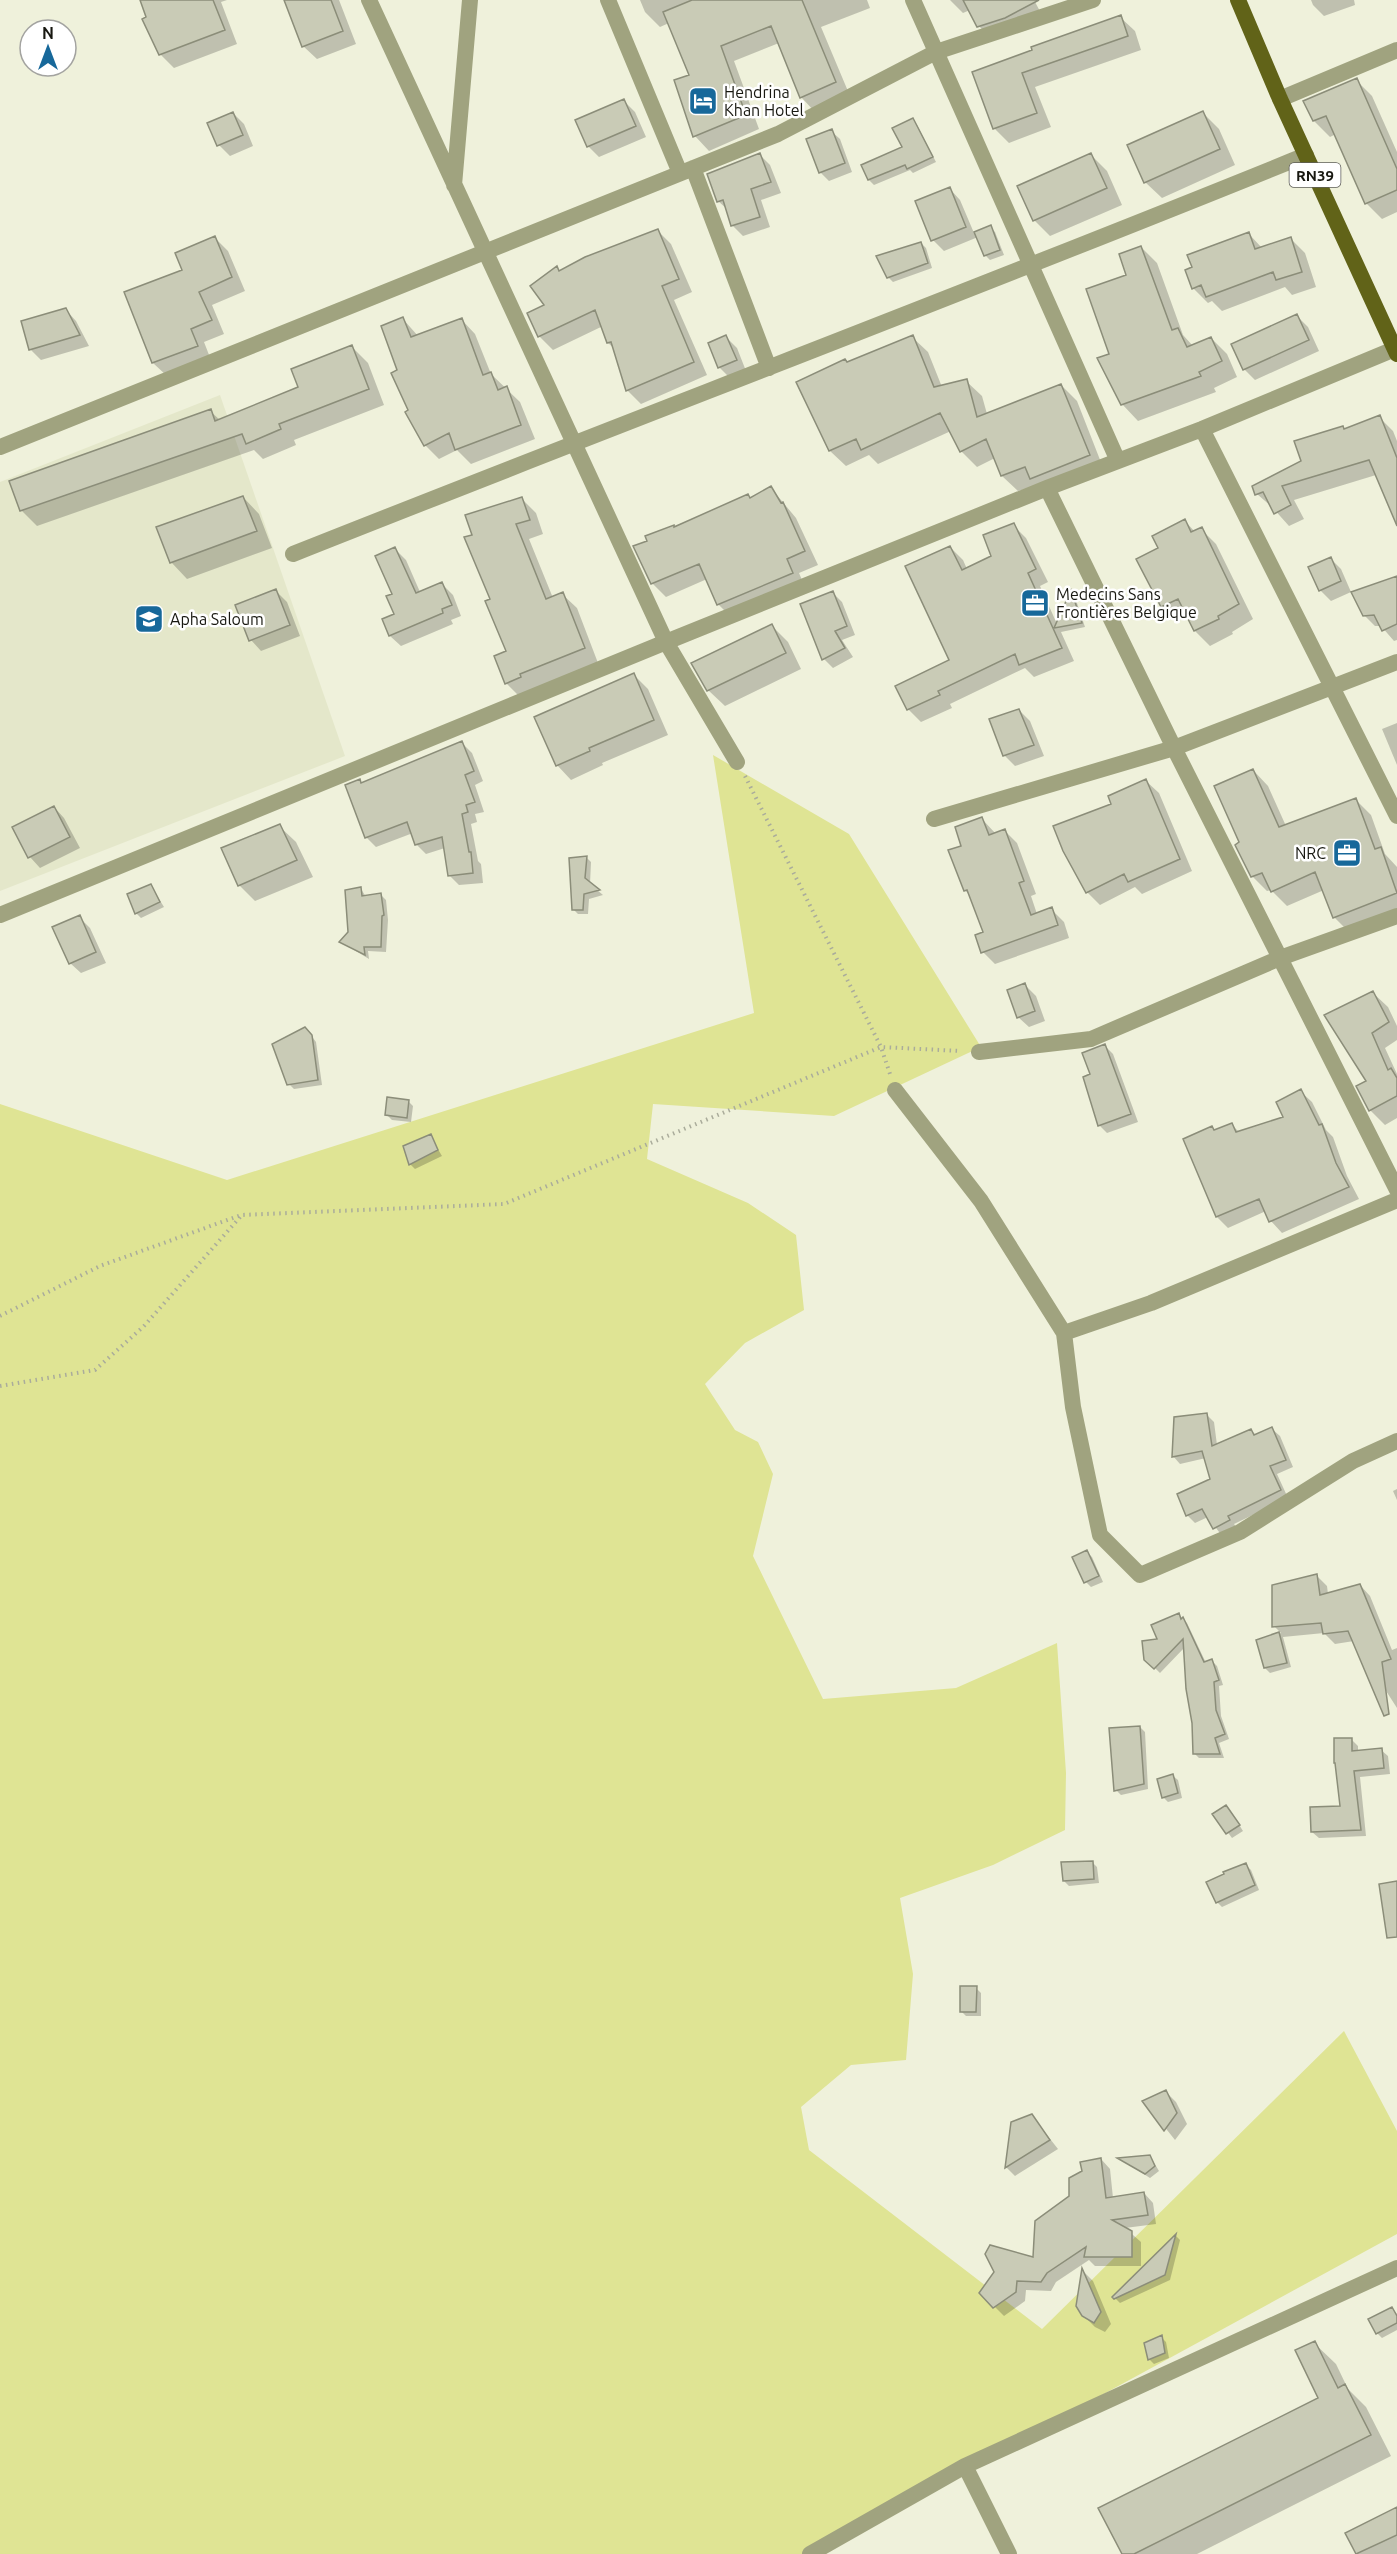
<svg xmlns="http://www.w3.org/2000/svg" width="1397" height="2554" viewBox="0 0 1397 2554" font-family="Ubuntu,sans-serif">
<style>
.built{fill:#e4e7ca}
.green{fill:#dfe494}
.shadow{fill:#0003}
.building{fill:#c9cbb6;stroke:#8b8d79;stroke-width:1.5}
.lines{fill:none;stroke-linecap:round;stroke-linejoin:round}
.path{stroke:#aaac9b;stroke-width:4;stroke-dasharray:1.5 4.5;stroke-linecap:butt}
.minor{stroke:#a0a37f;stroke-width:16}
.primary{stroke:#616318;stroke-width:16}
.labels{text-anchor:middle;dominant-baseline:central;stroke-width:5;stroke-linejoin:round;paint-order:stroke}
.shield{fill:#fff;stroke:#5d5d58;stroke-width:1.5}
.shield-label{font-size:15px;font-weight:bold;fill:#181811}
.poi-label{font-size:16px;fill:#181811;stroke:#fff;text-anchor:start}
</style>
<rect width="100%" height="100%" fill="#eff1db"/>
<path class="built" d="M220 395 345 756 0 891V482Z"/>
<path class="green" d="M713 755 849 834 981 1047 834 1116 653 1104 647 1159 748 1203 796 1235 804 1310 745 1343 705 1384 735 1430 758 1442 773 1474 753 1556 823 1699 956 1688 1057 1643 1066 1773 1065 1830 993 1865 900 1898 913 1974 906 2060 851 2065 801 2107 809 2150 1042 2329 1344 2031 1397 2131V2234L810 2554H0V1104L227 1180 754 1013Z"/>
<path class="shadow" d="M141 0H227L221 2 237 44 174 68 160 54Z
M285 0H339L356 44 317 59 303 46Z
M640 0H867L870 8 821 27 850 96 815 112 801 97 779 43 734 61 759 129 709 151 695 136 691 76 669 23 660 27 645 12Z
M950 0H1034L1043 17 991 39 979 26 970 10 963 13Z
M1311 0H1354L1355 5 1324 16 1313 5Z
M1120 17 1135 31 1141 50 1035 87 1051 127 1009 143 994 128 974 73Z
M1356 80 1372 96 1397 152V212L1382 219 1366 203 1336 134 1330 137 1314 121Z
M624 101 635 112 646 137 599 157 588 146Z
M233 113 244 124 253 146 230 156 219 145Z
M1203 113 1219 129 1235 165 1162 198 1145 182Z
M912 120 917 125 936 162 913 173 910 170 874 185 869 180 904 148Z
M831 131 840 139 852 172 829 181 820 172Z
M759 154 770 165 781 193 761 200 770 227 743 236 732 225 728 210 718 201Z
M1091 155 1107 171 1122 205 1050 236 1034 220Z
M950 189 960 200 974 233 990 227 995 232 1004 255 990 260 985 255 978 237 944 251 933 240 917 202Z
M658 231 671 244 692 292 674 300 707 375 641 404 627 390 615 349 608 343 603 326 553 350 539 336 556 268 560 272Z
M1249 234 1262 248 1290 238 1305 253 1316 287 1292 295 1285 287 1222 311 1212 301 1208 303 1193 288Z
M215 238 228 251 245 291 212 305 224 334 204 342 211 360 167 376 153 363 184 271Z
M921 243 926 248 932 268 893 282 888 277Z
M1141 247 1157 263 1183 335 1193 346 1211 338 1227 354 1237 377 1214 388 1216 392 1138 421 1122 404 1111 354 1128 276Z
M66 310 76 321 89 346 41 360 30 349Z
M1297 316 1308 327 1319 351 1255 380 1244 369Z
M403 319 418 336 461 319 475 334 491 374 520 402 535 439 471 464 457 450 439 459 425 445 410 411 399 371Z
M726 337 737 348 746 371 730 378 719 367Z
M912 337 928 352 942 387 966 381 982 396 987 414 1061 385 1077 401 1104 470 1018 491 1002 476 995 458 977 467 961 451 951 431 878 464 869 455 846 466 830 451 798 383Z
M352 347 368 363 384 405 294 440 296 445 263 459 254 450 37 526 21 510 210 411 220 420 300 387Z
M1379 417 1393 431 1397 441V522L1376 475 1294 500 1304 519 1289 526 1272 507 1257 494 1345 430Z
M771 488 796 518 818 565 799 573 805 587 732 618 718 604 707 579 666 597 652 583 675 528 748 496 751 499Z
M243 497 259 514 272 548 187 579 171 562Z
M522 499 536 513 543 534 529 539 553 598 562 594 577 608 598 663 521 698 506 683 496 657 508 652 474 536Z
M1185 521 1195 532 1201 529 1216 544 1253 619 1232 632 1233 634 1210 646 1195 631 1188 616 1177 621 1162 606 1160 549Z
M1013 525 1026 538 1048 582 1040 586 1057 624 1071 593 1075 597 1085 627 1061 632 1074 661 1034 677 1025 668 950 704 952 708 921 722 908 709 951 661 950 547 963 560 967 569 992 557Z
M395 549 406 560 420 592 442 584 453 595 461 616 451 620 453 624 401 646 390 636 384 620 396 615Z
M1331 559 1341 569 1351 592 1331 601 1320 590Z
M1397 579V640L1394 641 1381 626H1375L1364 615Z
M276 591 287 602 300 636 261 651 251 640Z
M833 593 842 602 855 635 842 640 853 657 833 668 824 659 802 605Z
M772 626 788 642 801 669 725 706 708 690Z
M634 675 648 689 668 735 602 763 603 765 571 780 557 765Z
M1019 710 1030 721 1044 756 1015 766 1005 756 991 720Z
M1397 723V765L1382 729Z
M462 743 472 753 483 781 475 785 484 812 475 814 477 822 471 824 478 861 481 864 483 883 459 885 449 875 445 848 426 854 416 844 413 833 376 847 366 837 359 781 363 784Z
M1253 770 1268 786 1286 826 1356 800 1371 815 1385 854 1397 867V913L1349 932 1334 917 1324 890 1287 906 1271 890 1267 891 1252 876 1241 843Z
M1146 781 1159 793 1192 871 1142 894 1135 887 1100 905 1087 892 1113 805Z
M54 807 64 818 80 848 40 868 30 857 14 827Z
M982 819 996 834 1005 831 1017 843 1036 894 1031 896 1037 914 1051 909 1064 922 1069 938 995 964 983 952 985 933 971 897 965 890 963 846Z
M279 826 296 842 313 877 255 901 239 885Z
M586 857 591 862 590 884 603 895 589 899 588 914H578L573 909Z
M151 886 164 907 141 918 136 913Z
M361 889 366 897 381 895 386 900 388 920 386 952 368 951 369 959 341 942 350 933Z
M79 917 90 928 106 963 81 973 70 963Z
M1025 985 1036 996 1045 1021 1029 1027 1018 1017Z
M1373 993 1388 1007 1397 1026V1040L1385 1048 1397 1074V1118L1385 1125 1370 1110 1368 1081Z
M310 1034 316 1042 322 1085 294 1089 289 1084Z
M1105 1046 1113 1054 1138 1122 1107 1133 1099 1125 1092 1075Z
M1300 1091 1312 1102 1326 1130 1333 1137 1347 1176 1359 1199 1282 1233 1271 1221 1266 1211 1228 1228 1217 1217 1215 1131 1231 1124 1239 1132 1285 1117Z
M408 1101 413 1106 411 1122 392 1120 387 1115Z
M430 1136 442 1156 415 1169 410 1164Z
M1207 1415 1214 1422 1217 1445 1251 1430 1256 1435 1272 1429 1280 1436 1293 1467 1277 1474 1288 1498 1234 1524 1237 1528 1222 1536 1208 1517 1195 1523 1187 1515 1212 1480 1206 1458 1180 1464 1173 1456Z
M1397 1489V1500L1393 1491Z
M1087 1552 1092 1557 1103 1582 1091 1587 1086 1582Z
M1317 1576 1327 1586 1328 1594 1360 1585 1370 1596 1392 1650 1397 1648V1708L1354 1641 1335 1644 1324 1633 1283 1637 1291 1667 1270 1673 1265 1668 1258 1641 1281 1633 1274 1626Z
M1178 1615 1187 1623 1206 1663 1212 1661 1217 1666 1223 1685 1219 1686 1221 1716 1229 1739 1219 1743 1224 1758H1199L1194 1753V1723L1185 1647 1160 1673 1146 1659Z
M1140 1727 1145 1732 1148 1789 1121 1795 1116 1790Z
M1351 1739 1358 1746V1752L1381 1750 1388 1756 1390 1774 1360 1777 1366 1836 1319 1838 1312 1832 1342 1808Z
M1173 1776 1178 1780 1182 1798 1168 1802 1163 1797Z
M1231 1812 1243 1831 1232 1838 1214 1814Z
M1092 1862 1097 1867 1099 1883 1069 1886 1064 1881Z
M1246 1865 1251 1870 1259 1890 1222 1907 1217 1902Z
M976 1988 981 1993V2016H966L961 2011Z
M1165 2091 1176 2102 1187 2124 1175 2140 1144 2101Z
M1032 2116 1058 2149 1015 2176 1006 2167 1012 2123Z
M1150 2156 1159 2171 1150 2178 1120 2159Z
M1101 2159 1110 2169 1113 2198 1144 2193 1153 2203 1156 2224 1125 2228 1141 2242V2266H1095L1089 2260 1056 2282 1051 2291 1026 2290 1025 2301 1004 2316 981 2293 1035 2259 1070 2197Z
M1176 2236 1180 2240 1170 2280 1120 2303 1114 2297Z
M1083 2271 1093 2281 1111 2324 1105 2332 1095 2327 1083 2315Z
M1391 2308 1397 2314V2330L1382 2338 1377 2333Z
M1161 2337 1166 2342 1169 2358 1154 2364 1149 2359Z
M1314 2343 1336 2364 1348 2389 1366 2407 1391 2456 1197 2554H1123L1320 2398Z
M1397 2508V2554H1357L1347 2533Z"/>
<path class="building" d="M140 0H213L225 30 159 55 142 19 146 17Z
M284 0H331L343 31 302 47Z
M692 0H802L836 82 800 98 771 26 721 46 746 115 693 137 674 80 689 75 663 12Z
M963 0H1039L1005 18 977 27Z
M1121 15 1128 36 1022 73 1037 113 993 129 972 72 1032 50 1031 47Z
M1357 78 1397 169V190L1365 204 1326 116 1313 121 1303 101Z
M624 99 636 126 587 147 575 120Z
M1203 111 1220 149 1144 183 1127 145Z
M233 112 243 135 217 146 207 123Z
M913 118 933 157 907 169 905 165 868 180 861 165 902 147 892 128Z
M832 129 845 163 819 173 806 139Z
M760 153 771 182 751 189 760 217 731 226 723 200 717 202 707 174Z
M1091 153 1107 188 1033 221 1017 186Z
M950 187 966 227 931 241 915 201Z
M991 225 1000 250 984 256 974 232Z
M658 229 679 279 662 286 694 362 626 391 611 342 607 343 595 310 538 337 527 313 544 305 530 286 557 266 559 271 585 257Z
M1249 232 1255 249 1291 237 1302 272 1276 280 1273 272 1206 297 1201 285 1192 289 1185 270 1192 267 1187 255Z
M215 236 232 277 199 292 212 320 191 329 198 346 152 363 124 292 182 270 175 253Z
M921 242 928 263 887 278 876 256Z
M1141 246 1172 330 1178 328 1187 347 1211 337 1222 361 1199 372 1201 376 1121 405 1097 358 1109 354 1086 289 1126 275 1119 254Z
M66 308 80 335 29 350 21 321Z
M1297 314 1309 340 1243 370 1231 344Z
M403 317 411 337 462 318 483 375 491 372 498 390 507 386 521 425 455 450 449 433 424 446 405 412 408 410 391 373 397 370 381 326Z
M726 335 737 360 718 368 708 343Z
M913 335 934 387 967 379 977 417 1061 384 1090 455 1030 479 1025 467 1001 476 986 439 960 452 940 413 861 450 856 439 829 451 796 382 845 359 847 362Z
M352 345 369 389 279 424 281 429 246 444 242 434 20 511 9 481 211 409 215 421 298 387 291 369Z
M1380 415 1397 458V526L1369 460 1282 486 1291 505 1274 514 1263 492 1255 495 1252 486 1301 461 1294 441 1343 426 1344 429Z
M771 486 781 503 783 502 805 551 787 559 793 573 717 605 699 564 651 584 633 546 647 541 645 536 674 525V527L748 494 750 498Z
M243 496 257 531 170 563 156 527Z
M522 497 530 520 516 524 546 599 563 592 585 648 520 674 521 677 505 684 494 656 506 651 485 601 490 599 464 537 472 535 465 515Z
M1185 519 1191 532 1202 527 1239 604 1218 616 1219 619 1194 631 1178 599 1161 607 1136 559 1158 548 1152 536Z
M1014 523 1036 569 1028 573 1062 648 1019 665 1015 654 938 691 940 695 907 710 895 686 949 660 905 566 950 546 962 570 991 556 983 535Z
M395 547 416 593 442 582 452 605 442 609 443 613 389 636 382 619 394 614 386 596 392 594 375 556Z
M1331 557 1341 581 1319 591 1308 567Z
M1397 576V624L1382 631 1374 615 1363 616 1351 592Z
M276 589 290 625 249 641 235 605Z
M1071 590 1082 623 1054 628Z
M833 591 847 626 835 631 845 648 822 660 800 604Z
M772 624 786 653 707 691 691 663Z
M634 673 654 720 589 748 590 751 556 766 534 717Z
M1019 709 1034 745 1003 756 989 719Z
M462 741 474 771 465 775 475 802 466 805 468 812 462 814 469 852H471L473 873 448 876 442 837 415 845 407 822 365 838 345 785 360 779 361 783Z
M1253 769 1279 827 1356 798 1375 849 1381 847 1397 893 1333 918 1315 872 1271 892 1262 873 1251 877 1235 845 1239 842 1214 786Z
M1146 779 1180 859 1128 882 1124 874 1086 893 1063 851 1053 826 1111 804 1108 796Z
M54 806 70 837 28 858 12 827Z
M982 817 989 835 1005 829 1024 881 1019 883 1031 915 1052 907 1058 925 981 953 975 935 983 932 967 890 964 891 948 850 961 846 955 827Z
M280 824 297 860 238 886 221 848Z
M587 856 585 878 600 890 584 894 583 910H572L569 858Z
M151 884 160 902 135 914 127 894Z
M361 887 362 896 381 893 384 915 382 916 381 947H364L365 955 339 942 348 932 345 890Z
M80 915 96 952 69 964 52 927Z
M1025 983 1035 1011 1017 1018 1007 990Z
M1373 991 1389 1022 1372 1033 1388 1070 1391 1068 1397 1078V1096L1369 1111 1356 1086 1366 1081 1324 1015Z
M305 1027 312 1035 318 1080 287 1085 272 1044Z
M1105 1044 1131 1114 1098 1126 1083 1077 1090 1074 1082 1053Z
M1301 1089 1319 1125 1322 1124 1336 1163 1349 1187 1269 1222 1259 1199 1216 1217 1183 1139 1212 1126 1214 1130 1232 1123 1236 1132 1283 1117 1276 1102Z
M387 1097 409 1100 407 1118 385 1115Z
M431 1134 438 1150 409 1165 403 1146Z
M1207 1413 1212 1446 1251 1429 1254 1435 1272 1427 1286 1460 1270 1466 1281 1490 1228 1516 1230 1520 1213 1529 1202 1509 1186 1516 1177 1494 1210 1479 1202 1451 1172 1457 1174 1417Z
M1087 1550 1099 1576 1084 1583 1072 1557Z
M1317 1574 1320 1595 1360 1584 1391 1659 1382 1662 1389 1714 1384 1716 1348 1631 1323 1634 1321 1623 1272 1627V1585Z
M1179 1613 1181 1619 1183 1617 1204 1662 1212 1659 1219 1680 1214 1682 1216 1710 1225 1734 1215 1738 1220 1754H1193L1192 1723 1186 1689 1183 1639 1154 1669 1144 1660 1142 1641 1157 1639 1151 1625Z
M1279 1632 1287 1663 1264 1668 1256 1640Z
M1140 1726 1144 1784 1114 1791 1109 1728Z
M1334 1738H1352V1751L1382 1748 1384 1768 1354 1771 1361 1830 1311 1832 1310 1807 1340 1806 1335 1763H1334Z
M1173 1774 1178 1793 1162 1798 1157 1779Z
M1226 1805 1240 1825 1226 1834 1212 1814Z
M1093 1861 1094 1879 1063 1881 1061 1862Z
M1246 1863 1255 1885 1216 1903 1206 1882 1224 1874 1223 1872Z
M1397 1881V1937L1387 1938 1379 1884Z
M960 1986H977L976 2012H960Z
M1166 2090 1177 2113 1164 2131 1142 2101Z
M1032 2114 1050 2140 1005 2168 1011 2122Z
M1150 2155 1155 2166 1145 2174 1117 2158Z
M1101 2158 1106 2198 1144 2192 1148 2215 1112 2220 1132 2231V2257H1084L1086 2247 1047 2273 1041 2282 1017 2281 1016 2292 993 2308 979 2293 994 2272 985 2254 990 2245 1033 2257 1035 2221 1069 2196V2178L1082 2171 1080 2162Z
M1176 2234 1165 2275 1114 2299 1112 2297Z
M1082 2268 1101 2312 1094 2323 1082 2316 1076 2306Z
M1392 2307 1397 2316V2323L1376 2334 1368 2319Z
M1162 2335 1165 2353 1148 2360 1144 2343Z
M1315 2341 1338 2388 1345 2384 1371 2435 1134 2554H1122L1098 2508 1318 2398 1295 2350Z
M1397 2507V2535L1356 2554 1345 2533Z"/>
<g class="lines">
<path class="path" d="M745 776 881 1047 890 1074
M0 1316 100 1266 241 1215 504 1204 881 1047 961 1051
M0 1386 95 1370 144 1326 241 1216"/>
<path class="minor" d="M369 0 666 642 737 762
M608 0 680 173
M913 0 1118 461
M1280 99 1397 50
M693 168 769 368
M454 185 470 0
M1202 429 1397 816
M0 447 778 134 936 52 1093 0
M1047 488 1174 748 1397 1190
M293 554C630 420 969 292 1306 155
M934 819 1174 748 1397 662
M0 915 666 642 1047 488 1202 429 1397 348
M979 1052 1091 1039 1280 958 1397 916
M895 1090 981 1201 1064 1333 1073 1407 1100 1535 1140 1575 1240 1532 1353 1461 1397 1441
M1064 1333 1151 1303 1397 1200
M965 2466 1009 2554
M810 2554 965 2466 1397 2268"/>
<path class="primary" d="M1238 0 1280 99 1397 354"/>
</g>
<defs>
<g id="hotel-square" transform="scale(1.5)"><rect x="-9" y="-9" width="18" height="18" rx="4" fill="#17689a" stroke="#fff"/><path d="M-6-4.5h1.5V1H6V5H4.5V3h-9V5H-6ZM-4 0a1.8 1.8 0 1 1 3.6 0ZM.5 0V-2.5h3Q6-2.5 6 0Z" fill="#fff"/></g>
<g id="office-square" transform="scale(1.5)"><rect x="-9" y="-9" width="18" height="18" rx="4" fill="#17689a" stroke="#fff"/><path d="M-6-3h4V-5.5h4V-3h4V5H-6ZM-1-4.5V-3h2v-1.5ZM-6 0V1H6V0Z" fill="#fff"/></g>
<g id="school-square" transform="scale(1.5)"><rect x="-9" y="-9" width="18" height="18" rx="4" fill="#17689a" stroke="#fff"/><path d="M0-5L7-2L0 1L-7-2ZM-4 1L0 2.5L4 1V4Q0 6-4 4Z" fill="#fff"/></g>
</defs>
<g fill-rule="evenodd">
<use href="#hotel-square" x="703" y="101"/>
<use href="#office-square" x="1035" y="603"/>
<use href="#school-square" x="149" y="619"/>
<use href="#office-square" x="1347" y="853"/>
</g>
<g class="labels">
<rect class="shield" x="1289.5" y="163" width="51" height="24" rx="4.5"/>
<g class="shield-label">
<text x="1315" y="175">RN39</text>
</g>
<g class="poi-label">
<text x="724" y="92">Hendrina<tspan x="724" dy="18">Khan Hotel</tspan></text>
<text x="1056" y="594">Medecins Sans<tspan x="1056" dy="18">Frontières Belgique</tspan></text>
<text x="170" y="619">Apha Saloum</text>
<text x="1326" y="853" text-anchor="end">NRC</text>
</g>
</g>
<g transform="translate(48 48)"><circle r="28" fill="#ffffff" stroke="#a3a3a0" stroke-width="1.5"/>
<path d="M0-4.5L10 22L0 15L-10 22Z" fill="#17689a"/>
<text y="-9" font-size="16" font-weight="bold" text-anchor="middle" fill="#181811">N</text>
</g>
</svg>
